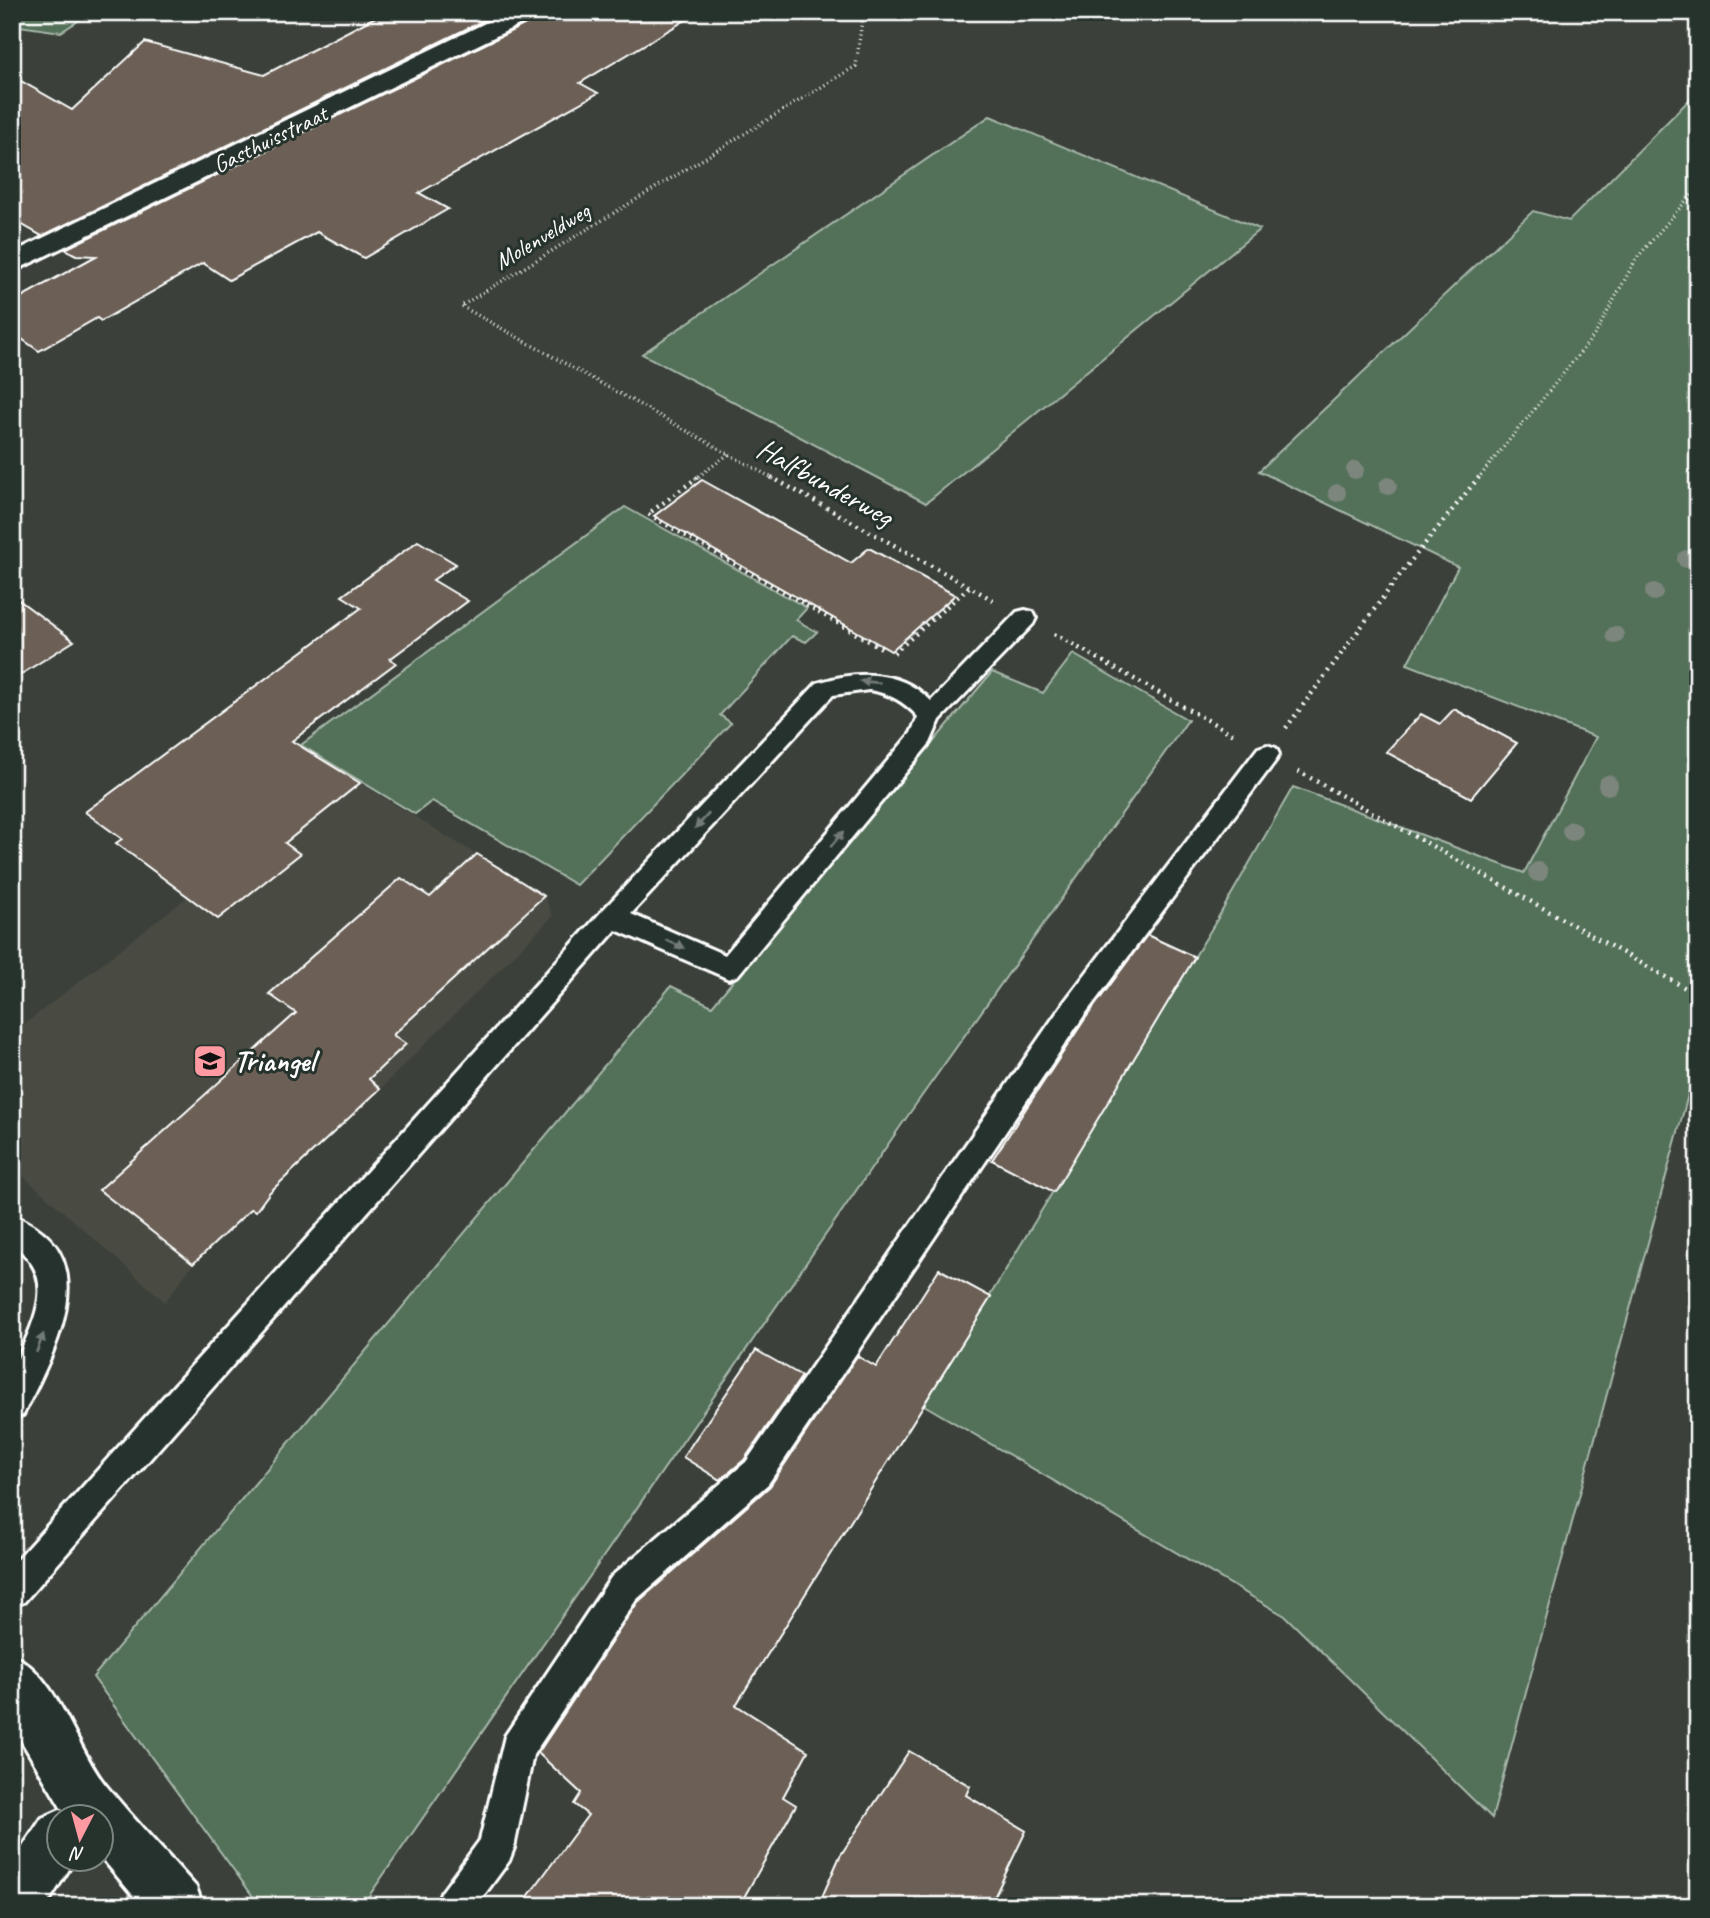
<svg xmlns="http://www.w3.org/2000/svg" width="1710" height="1918" viewBox="0 0 1710 1918" font-family="Caveat,sans-serif">
<style>
.built{fill:#4a4b43}
.green{fill:#527058;stroke:#a8b8ac;stroke-width:2}
.building{fill:#6c6157;stroke:#fff;stroke-width:2}
.lines{fill:none;stroke-linecap:round;stroke-linejoin:round}
.lane-casing{stroke:#fff;stroke-width:6}
.street-casing{stroke:#fff;stroke-width:6}
.secondary-casing{stroke:#fff;stroke-width:6}
.path-far1{stroke:#fff;stroke-width:3.5;stroke-dasharray:1 3.5;stroke-linecap:butt}
.path{stroke:#fff;stroke-width:4.5;stroke-dasharray:2 5;stroke-linecap:butt}
.lane{fill:#26332d;fill-rule:evenodd}
.street{fill:#26332d;fill-rule:evenodd}
.secondary{fill:#26332d;fill-rule:evenodd}
.tree{fill:#7c867d}
.oneway{fill:#727a76}
.labels{text-anchor:middle;dominant-baseline:central;stroke-width:6;stroke-linejoin:round;paint-order:stroke}
.far-street-label{font-size:24px;fill:#fff;stroke:#26332d}
.street-label{font-size:30px;fill:#fff;stroke:#26332d}
.poi-label{font-size:30px;font-weight:bold;fill:#fff;stroke:#26332d;text-anchor:start}
</style>
<rect width="100%" height="100%" fill="#3b413a"/>
<filter id="ink" filterUnits="userSpaceOnUse"><feTurbulence type="fractalNoise" baseFrequency=".0143" numOctaves="2"/><feDisplacementMap in="SourceGraphic" scale="14" xChannelSelector="R" yChannelSelector="G"/><feConvolveMatrix kernelMatrix="1 2 1 2 8 2 1 2 1" color-interpolation-filters="sRGB"/></filter>
<g filter="url(#ink)">
<path class="built" d="M345 774 544 896 553 916 380 1089 287 1176 281 1175 256 1211 251 1209 193 1264 165 1302 12 1166V1034Z"/>
<path class="green" d="M12 12H92L61 32 12 25Z
M1698 91V1058L1492 1818 1285 1616 924 1405 1215 923 1293 787 1524 873 1596 737 1407 664 1458 567 1259 471 1533 211 1569 221Z
M990 116 1260 229 926 503 642 354Z
M625 507 807 608 796 620 817 632 806 642 792 636 720 715 731 723 576 885 432 801 415 814 301 745Z
M1073 654 1188 720 909 1114 362 1906H260L93 1677 671 986 712 1006 992 672 1043 693Z"/>
<path class="building" d="M385 12H501L42 236 12 219V76L72 110 145 42 264 75Z
M541 12H699L580 83 598 93 419 193 448 209 364 258 317 232 229 280 203 263 101 321 97 318 39 351 12 332V302L96 256 76 255 65 249 536 19Z
M702 480 851 563 869 548 955 595 891 651 654 516Z
M418 541 456 564 433 580 468 601 390 659 396 663 292 741 360 783 285 843 300 854 218 919 116 843 122 839 85 812 361 608 342 596Z
M12 595 74 641 12 680Z
M1454 709 1517 743 1471 798 1386 752 1421 714 1440 724Z
M477 854 544 896 393 1035 406 1044 369 1079 380 1089 270 1192 256 1211 251 1209 193 1264 99 1190 296 1013 269 994 401 878 430 897Z
M1147 935 1195 957 1054 1192 992 1160 1085 1019Z
M939 1269 991 1297 736 1705 808 1751 783 1797 796 1805 739 1906H521L588 1815 574 1804 581 1793 538 1753 638 1602 770 1486 857 1356 876 1367Z
M756 1350 802 1376 744 1460 720 1480 683 1457Z
M909 1751 970 1786 966 1795 1026 1831 990 1906H818L840 1856Z"/>
<g class="lines">
<g class="lane-casing">
<path id="lane" d="M1025 610 1033 612 1036 618 1033 624 940 720 930 743 738 975 729 979 720 975 616 930 24 1602 12 1606V1565L603 910 817 683C856 671 899 668 931 701L1017 612ZM869 690C889 693 904 701 918 717L911 733 725 955 631 914 833 695Z
M1267 745 1276 748 1279 754 1276 760 1083 1017 768 1484 636 1600 533 1755 514 1848 509 1861 476 1906H436L441 1893 480 1840 505 1736 612 1576 746 1462 1065 1001 1258 748Z
M12 1215C111 1252 54 1352 23 1415L12 1419C12 1405 9 1384 13 1371 29 1326 64 1280 12 1244Z"/>
</g>
<g class="street-casing">
<path id="street" d="M508 12H539L535 17 12 272V253Z
M60 1810 76 1816H60V1858H76L46 1906H12V1863L42 1818Z"/>
</g>
<g class="secondary-casing">
<path id="secondary" d="M12 1655C57 1674 75 1746 104 1783 133 1819 165 1852 196 1887L203 1906H142L102 1858V1816H66L12 1725Z"/>
</g>
<path class="path-far1" d="M695 479 730 453
M774 479 461 306 856 66 863 12
M1478 479 1596 333 1636 259 1698 187"/>
<path class="path" d="M698 477 648 514 883 649
M771 477 995 601
M1054 634 1236 736
M894 653 969 587
M1286 728 1402 572 1479 477
M1298 771 1698 995"/>
<use href="#lane" class="lane"/>
<use href="#street" class="street"/>
<use href="#secondary" class="secondary"/>
</g>
<g class="tree">
<circle cx="1355" cy="470" r="9"/>
<circle cx="1388" cy="486" r="9"/>
<circle cx="1337" cy="493" r="9"/>
<circle cx="1686" cy="559" r="9"/>
<circle cx="1654" cy="592" r="9"/>
<circle cx="1615" cy="635" r="9"/>
<circle cx="1608" cy="785" r="10"/>
<circle cx="1572" cy="831" r="10"/>
<circle cx="1538" cy="872" r="10"/>
</g>
<defs><path id="oneway-solid" d="M-6-.8H1V-3.2L6.5 0L1 3.2V.8H-6Z" transform="scale(1.75)"/></defs>
<g class="oneway">
<use href="#oneway-solid" transform="translate(870 682) rotate(-175)"/>
<use href="#oneway-solid" transform="translate(702 821) rotate(133)"/>
<use href="#oneway-solid" transform="translate(837 839) rotate(-50)"/>
<use href="#oneway-solid" transform="translate(675 944) rotate(24)"/>
<use href="#oneway-solid" transform="translate(40 1343) rotate(-69)"/>
</g>
</g>
<defs>
<g id="school-square" transform="scale(1.75)"><rect x="-9" y="-9" width="18" height="18" rx="4" fill="#ff9aa2" stroke="#26332d"/><path d="M0-5L7-2L0 1L-7-2ZM-4 1L0 2.5L4 1V4Q0 6-4 4Z" fill="#111"/></g>
</defs>
<g fill-rule="evenodd">
<use href="#school-square" x="210" y="1061"/>
</g>
<g class="labels">
<g class="far-street-label">
<text transform="translate(270 139) rotate(-26)">Gasthuisstraat</text>
<text transform="translate(542 236) rotate(-31)">Molenveldweg</text>
</g>
<g class="street-label">
<text transform="translate(825 482) rotate(29)">Halfbunderweg</text>
</g>
<g class="poi-label">
<text x="234" y="1061">Triangel</text>
</g>
</g>
<rect width="1710" height="1918" fill="none" stroke="#26332d" stroke-width="42"/>
<rect x="21" y="21" width="1668" height="1876" fill="none" stroke="#fff" stroke-width="2.5" filter="url(#ink)"/>
<g transform="translate(80 1838) rotate(186)"><circle r="33" fill="#26332d" stroke="#7d8581" stroke-width="2"/>
<path d="M0-5L12 26L0 18L-12 26Z" fill="#ff9aa2"/>
<text y="-10" font-size="19" font-weight="bold" text-anchor="middle" fill="#ffffff">N</text>
</g>
</svg>
